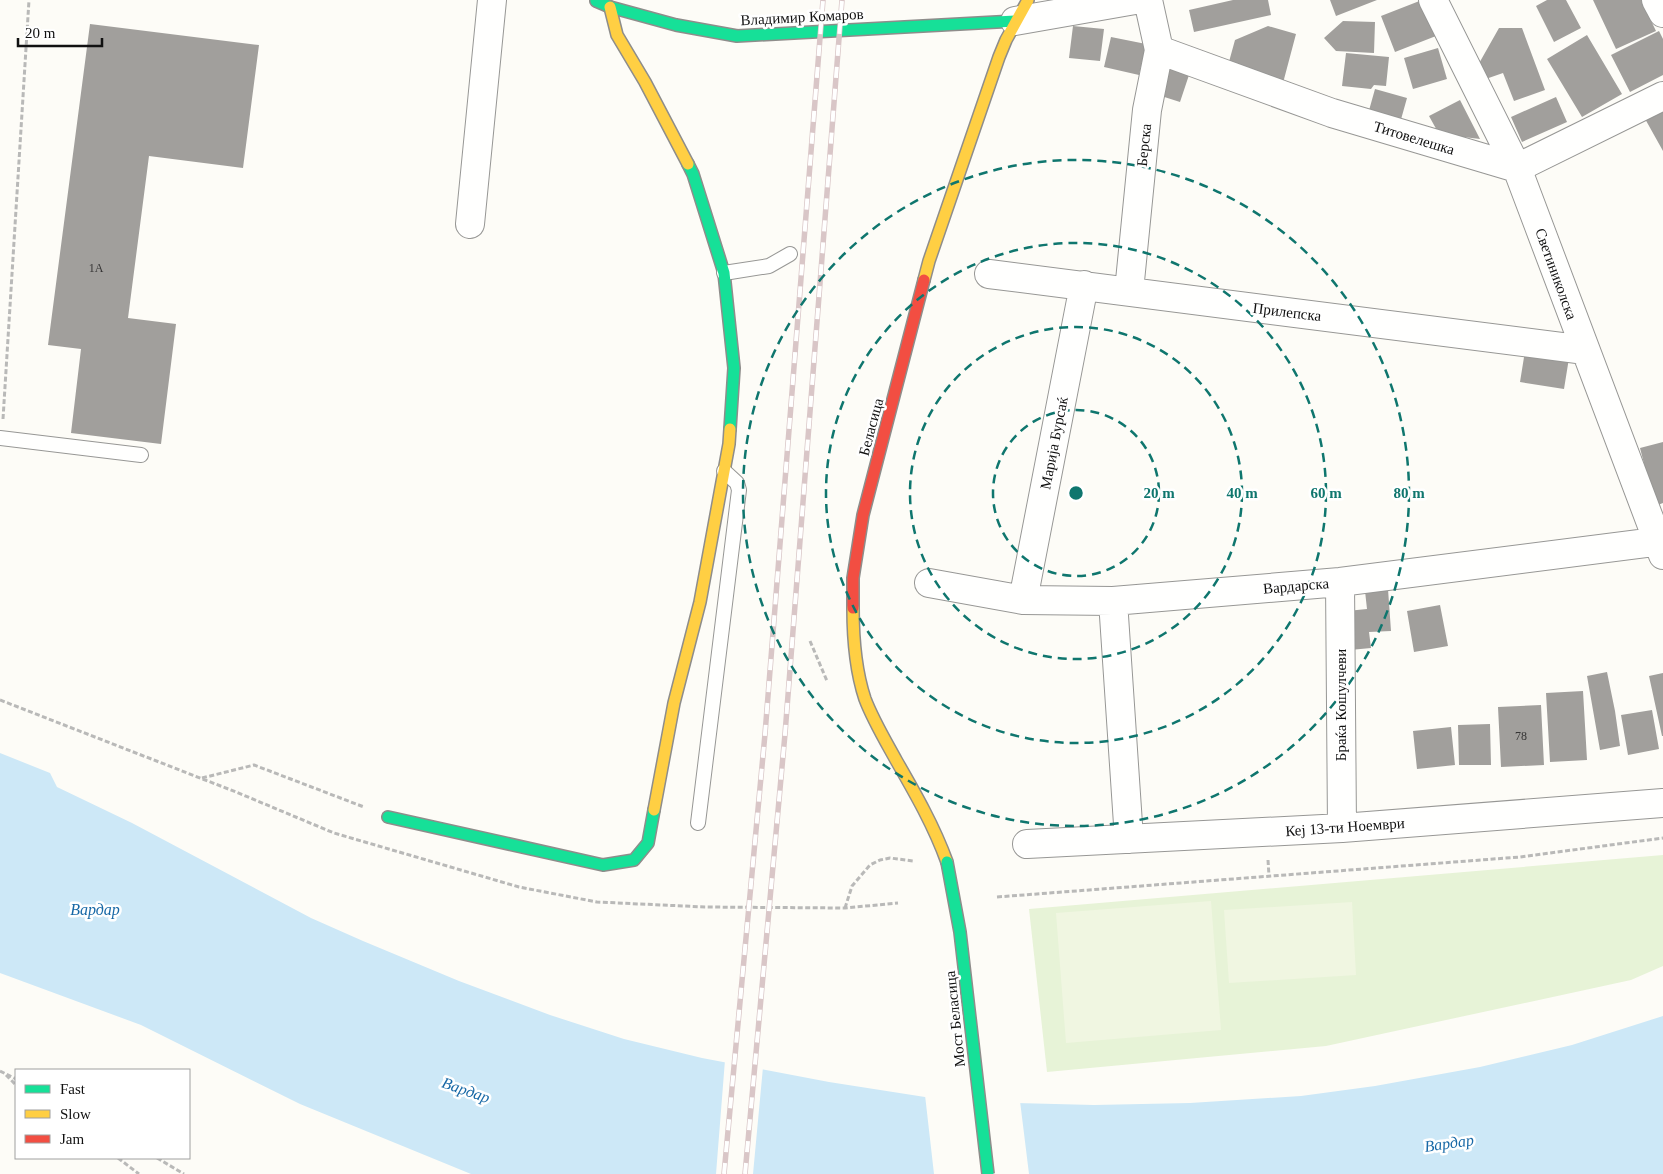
<svg xmlns="http://www.w3.org/2000/svg" width="1663" height="1174" viewBox="0 0 1663 1174" font-family="'Times New Roman',serif">
<style>
.green{fill:#e7f3d7}
.pitch{fill:#f0f6e1}
.water{fill:#cde8f7}
.pier{fill:#fdfcf7}
.building{fill:#a19f9c}
.lines{fill:none;stroke-linecap:round;stroke-linejoin:round}
.lane-casing{stroke:#979795;stroke-width:16}
.street-casing{stroke:#979795;stroke-width:30}
.fast-casing{stroke:#8e8d8b;stroke-width:14}
.slow-casing{stroke:#8e8d8b;stroke-width:14}
.jam-casing{stroke:#8e8d8b;stroke-width:14}
.path{stroke:#b9b9b8;stroke-width:3;stroke-dasharray:5 2.5;stroke-linecap:butt}
.lane{stroke:#fffffe;stroke-width:14}
.street{stroke:#fffffe;stroke-width:28}
.fast{stroke:#16e098;stroke-width:11}
.slow{stroke:#ffcf43;stroke-width:11}
.jam{stroke:#f24e42;stroke-width:11}
.rail-casing{stroke:#d9c6c7;stroke-width:5.5}
.rail{stroke:#fff;stroke-width:4;stroke-dasharray:11;stroke-linecap:butt}
.fast-bridge-casing{stroke:#8e8d8b;stroke-width:14;stroke-linecap:butt}
.fast-bridge{stroke:#16e098;stroke-width:11}
.ring{fill:none;stroke:#0f766e;stroke-width:2.5;stroke-dasharray:9 6}
.labels{text-anchor:middle;dominant-baseline:central;stroke-width:5;stroke-linejoin:round;paint-order:stroke}
.number-label{font-size:12px;fill:#353434}
.street-label{font-size:15px;fill:#111;stroke:#fff}
.water-label{font-size:16px;font-style:italic;fill:#1768a6;stroke:#fff}
.centre{fill:#0f766e;stroke:#fff;stroke-width:2.5}
.ring-label{font-size:15px;text-anchor:middle;font-weight:bold;fill:#0f766e;stroke:#fff;stroke-width:5;stroke-linejoin:round;paint-order:stroke}
</style>
<rect width="100%" height="100%" fill="#fdfcf7"/>
<path class="green" d="M1663 855V966L1631 980 1326 1046 1047 1072 1029 909Z"/>
<path class="pitch" d="M1211 901 1221 1030 1066 1043 1056 913Z
M1352 902 1356 975 1229 983 1224 910Z"/>
<path class="water" d="M0 753 50 773 57 787 132 823 311 918 363 941 459 981 550 1015 624 1039 702 1058 829 1082 925 1097 980 1102 1094 1105 1190 1103 1301 1096 1375 1086 1480 1067 1572 1045 1663 1016V1174H471L300 1104 141 1025 0 973Z"/>
<path class="pier" d="M725 1060 763 1067 753 1174H716Z
M925 1095 1020 1101 1029 1174H934Z"/>
<path class="building" d="M1233 0H1268L1271 15 1194 32 1189 10Z
M1330 0H1377L1336 16Z
M1422 0 1436 36 1395 52 1381 16Z
M1547 0H1566L1581 28 1554 42 1536 6Z
M1593 0H1641L1656 31 1616 49Z
M1343 21 1375 22 1374 53 1336 51 1324 38Z
M90 24 259 45 243 168 149 156 128 318 176 324 161 444 71 433 81 349 48 345Z
M1073 26 1104 29 1100 61 1069 58Z
M1268 26 1296 34 1283 83 1227 69 1235 40Z
M1499 28H1522L1545 90 1514 101 1503 73 1480 81 1473 74Z
M1659 31 1663 39V75L1630 92 1611 55Z
M1587 35 1622 94 1582 117 1547 59Z
M1111 37 1146 44 1139 75 1104 67Z
M1438 48 1447 79 1413 89 1404 58Z
M1346 53 1389 57 1386 86 1374 85 1371 89 1342 86Z
M1166 61 1191 69 1180 102 1155 94Z
M1375 89 1407 98 1400 123 1368 114Z
M1556 97 1567 122 1522 142 1511 117Z
M1460 100 1480 139 1439 134 1429 116Z
M1663 107V151L1644 117Z
M1525 351 1569 358 1564 389 1520 382Z
M1663 442V503L1655 506 1640 448Z
M1388 589 1391 631 1369 632 1371 648 1350 650 1347 611 1367 609 1365 591Z
M1440 605 1448 646 1414 652 1407 611Z
M1607 672 1615 711 1620 746 1600 750 1587 676Z
M1663 673V736H1662L1649 676Z
M1583 691 1587 760 1550 762 1546 693Z
M1541 705 1544 765 1501 767 1498 707Z
M1652 710 1659 749 1628 755 1621 715Z
M1490 724 1491 765H1459L1458 725Z
M1451 727 1455 765 1417 769 1413 731Z"/>
<g class="lines">
<g class="lane-casing">
<path id="lane" d="M724 273 769 266 790 254
M0 438 141 455
M698 823 739 490 737 483 724 471"/>
</g>
<g class="street-casing">
<path id="street" d="M1433 0 1517 168 1663 555
M1656 0 1663 13
M1015 21 1135 0
M1159 50 1332 113 1517 168 1663 96
M470 224 492 0
M989 274 1585 350
M1129 291 1147 110 1159 50 1148 0
M1340 582 1342 828
M929 583 1023 600 1113 601 1340 582 1663 541
M1023 600 1084 285
M1113 601 1129 839
M1027 844 1342 828 1663 803"/>
</g>
<g class="fast-casing">
<path id="fast" d="M596 1 610 7 676 25 737 36 1015 21
M688 164 693 174 724 273 734 368 730 429
M388 817 603 865 634 860 648 843 654 810"/>
</g>
<g class="slow-casing">
<path id="slow" d="M610 7 617 35 645 82 688 164
M924 280 929 261 999 57 1006 40 1028 0
M853 608C853 636 856 672 865 699 873 720 885 740 896 760 915 793 934 826 947 862
M654 810 674 703 700 602 729 444 730 429"/>
</g>
<g class="jam-casing">
<path id="jam" d="M853 608V578L863 515 924 280"/>
</g>
<path class="path" d="M3 419 29 0
M810 641 827 681
M0 700 236 792 334 833 519 887 597 902 705 907 845 908 898 903
M202 778 254 765 364 807
M1268 860 1269 876
M997 897 1520 857 1663 838
M845 908 852 886 870 865 880 860 890 858 913 861
M0 1071 16 1079
M6 1075 16 1085
M118 1158 139 1174
M157 1158 184 1174"/>
<use href="#lane" class="lane"/>
<use href="#street" class="street"/>
<use href="#fast" class="fast"/>
<use href="#slow" class="slow"/>
<use href="#jam" class="jam"/>
<g class="rail-casing">
<path id="rail" d="M724 1174 765 734 823 0
M745 1174 785 734 842 0"/>
</g>
<use href="#rail" class="rail"/>
<g class="fast-bridge-casing">
<path id="fast-bridge" d="M947 862 960 932 988 1174"/>
</g>
<use href="#fast-bridge" class="fast-bridge"/>
</g>
<g class="ring">
<circle cx="1076" cy="493" r="83"/>
<circle cx="1076" cy="493" r="166"/>
<circle cx="1076" cy="493" r="250"/>
<circle cx="1076" cy="493" r="333"/>
</g>
<g class="labels">
<g class="number-label">
<text x="96" y="268">1А</text>
<text x="1521" y="736">78</text>
</g>
<g class="street-label">
<text transform="translate(802 17) rotate(-3)">Владимир Комаров</text>
<text transform="translate(1414 138) rotate(17)">Титовелешка</text>
<text transform="translate(1144 145) rotate(-84)">Берска</text>
<text transform="translate(1556 274) rotate(70)">Светиниколска</text>
<text transform="translate(1287 312) rotate(7)">Прилепска</text>
<text transform="translate(871 427) rotate(-75)">Беласица</text>
<text transform="translate(1054 443) rotate(-79)">Марија Бурсаќ</text>
<text transform="translate(1296 586) rotate(-5)">Вардарска</text>
<text transform="translate(1341 705) rotate(-90)">Браќа Кошулчеви</text>
<text transform="translate(1345 827) rotate(-4)">Кеј 13-ти Ноември</text>
<text transform="translate(955 1019) rotate(-96)">Мост Беласица</text>
</g>
<g class="water-label">
<text x="95" y="909">Вардар</text>
<text transform="translate(466 1090) rotate(19)">Вардар</text>
<text transform="translate(1449 1143) rotate(-8)">Вардар</text>
</g>
</g>
<circle cx="1076" cy="493" r="8" class="centre"/>
<g class="ring-label">
<text x="1159" y="498">20 m</text>
<text x="1242" y="498">40 m</text>
<text x="1326" y="498">60 m</text>
<text x="1409" y="498">80 m</text>
</g>
<rect x="15" y="1069" width="175" height="90" fill="#ffffff" stroke="#a0a0a0"/>
<rect x="25" y="1085" width="25" height="8" fill="#16e098" stroke="#a0a0a0"/>
<text x="60" y="1094" font-size="15" fill="#111111">Fast</text>
<rect x="25" y="1110" width="25" height="8" fill="#ffcf43" stroke="#a0a0a0"/>
<text x="60" y="1119" font-size="15" fill="#111111">Slow</text>
<rect x="25" y="1135" width="25" height="8" fill="#f24e42" stroke="#a0a0a0"/>
<text x="60" y="1144" font-size="15" fill="#111111">Jam</text>
<path d="M18 38v8h84v-8" fill="none" stroke="#111111" stroke-width="2.5"/>
<text x="25" y="38" font-size="15" fill="#111111" stroke="#ffffff" stroke-width="4" paint-order="stroke">20 m</text>
</svg>
